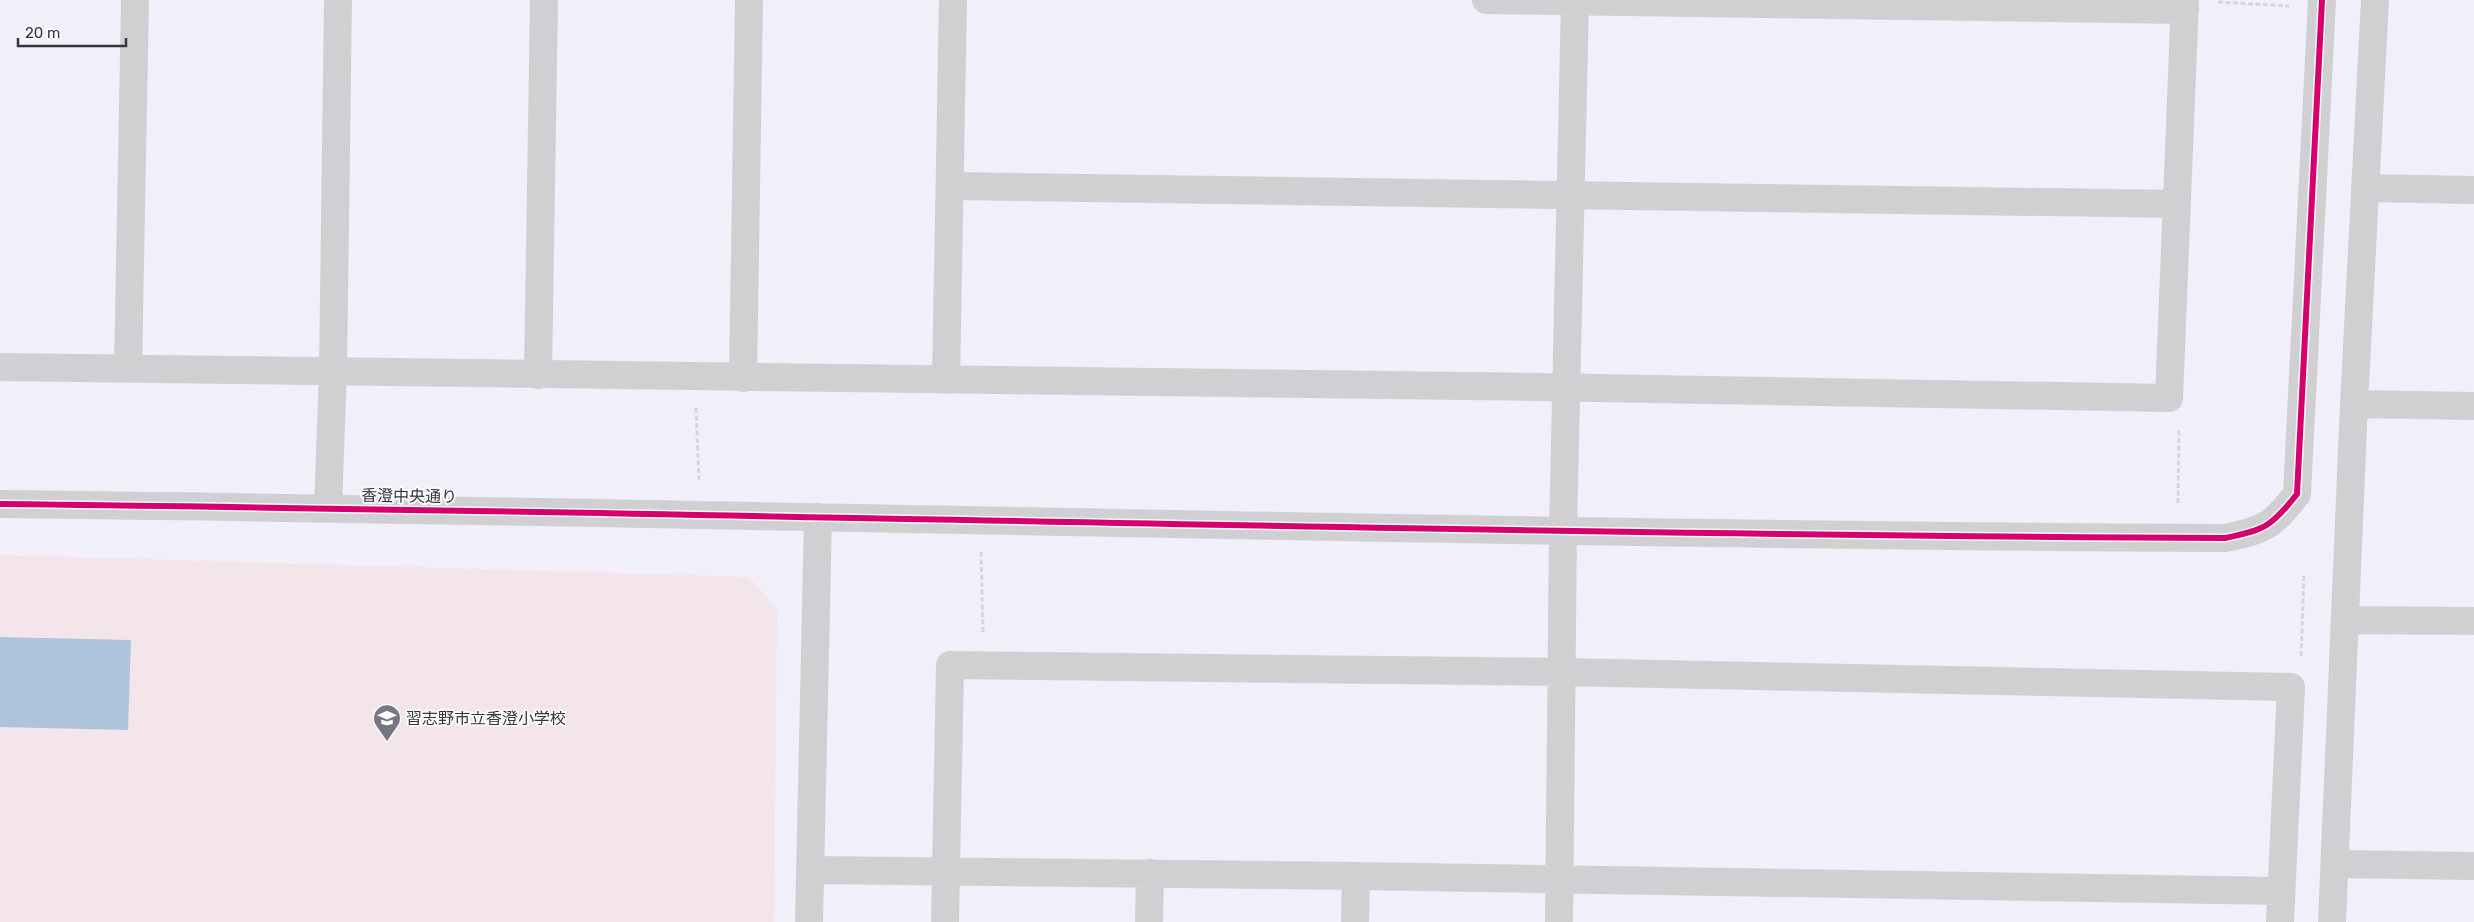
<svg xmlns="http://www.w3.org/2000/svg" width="2474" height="922" viewBox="0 0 2474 922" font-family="Rubik,'Noto Sans JP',sans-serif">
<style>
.education{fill:#f4e5ea}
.water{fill:#aec4db}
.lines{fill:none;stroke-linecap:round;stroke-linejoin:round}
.path{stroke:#d6d6da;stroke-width:3;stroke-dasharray:5 2.5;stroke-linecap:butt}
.minor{stroke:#d0d0d3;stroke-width:28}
.cycleway-casing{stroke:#fafafa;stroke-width:9}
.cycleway{stroke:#d6006c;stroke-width:6}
.labels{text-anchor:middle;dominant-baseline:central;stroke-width:4;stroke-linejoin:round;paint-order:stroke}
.street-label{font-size:16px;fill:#373542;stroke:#fafafa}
.poi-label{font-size:16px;fill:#373542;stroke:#fafafa;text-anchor:start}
</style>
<rect width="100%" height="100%" fill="#f0effa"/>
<path class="education" d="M0 555 749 577 777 610 774 922H0Z"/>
<path class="water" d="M0 637 131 640 128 730 0 727Z"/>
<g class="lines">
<path class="path" d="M2218 2 2289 6
M696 408 699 480
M2178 503 2179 429
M981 552 983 633
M2301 656 2304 574"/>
<path class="minor" d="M1486 0 2185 10
M950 186 2177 204
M2366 188 2474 190
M0 367 1540 387 2169 398 2185 0
M128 369 135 0
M538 375 544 0
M743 378 749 0
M946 380 953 0
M2354 404 2474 406
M0 504C742 512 1483 535 2225 538 2265 530 2272 526 2297 494L2322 0
M328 508 333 372 338 0
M2346 620 2474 621
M2335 864 2474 866
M810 870 1356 876 2281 891
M809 922 818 517
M945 922 950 665 1562 672 2291 687 2280 922
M1149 922 1150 873
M1355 922 1356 876
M1559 922 1563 531 1575 0
M2332 922 2354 404 2375 0"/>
<g class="cycleway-casing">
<path id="cycleway" d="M0 504C742 512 1483 535 2225 538 2265 530 2272 526 2297 494L2322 0"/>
</g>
<use href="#cycleway" class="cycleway"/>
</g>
<defs>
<g id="school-pin" transform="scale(1.4375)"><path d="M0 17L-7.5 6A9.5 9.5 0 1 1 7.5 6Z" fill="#787682" stroke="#fafafa"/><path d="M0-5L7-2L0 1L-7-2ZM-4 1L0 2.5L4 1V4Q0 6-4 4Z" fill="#fff"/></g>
</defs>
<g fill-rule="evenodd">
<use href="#school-pin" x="387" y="718"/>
</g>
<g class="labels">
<g class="street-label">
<text transform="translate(409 496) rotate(1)">香澄中央通り</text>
</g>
<g class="poi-label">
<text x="406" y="718">習志野市立香澄小学校</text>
</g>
</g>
<path d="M18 38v8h108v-8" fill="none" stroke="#373542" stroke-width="2.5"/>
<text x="25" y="38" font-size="15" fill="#373542" stroke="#fafafa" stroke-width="4" paint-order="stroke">20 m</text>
</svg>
